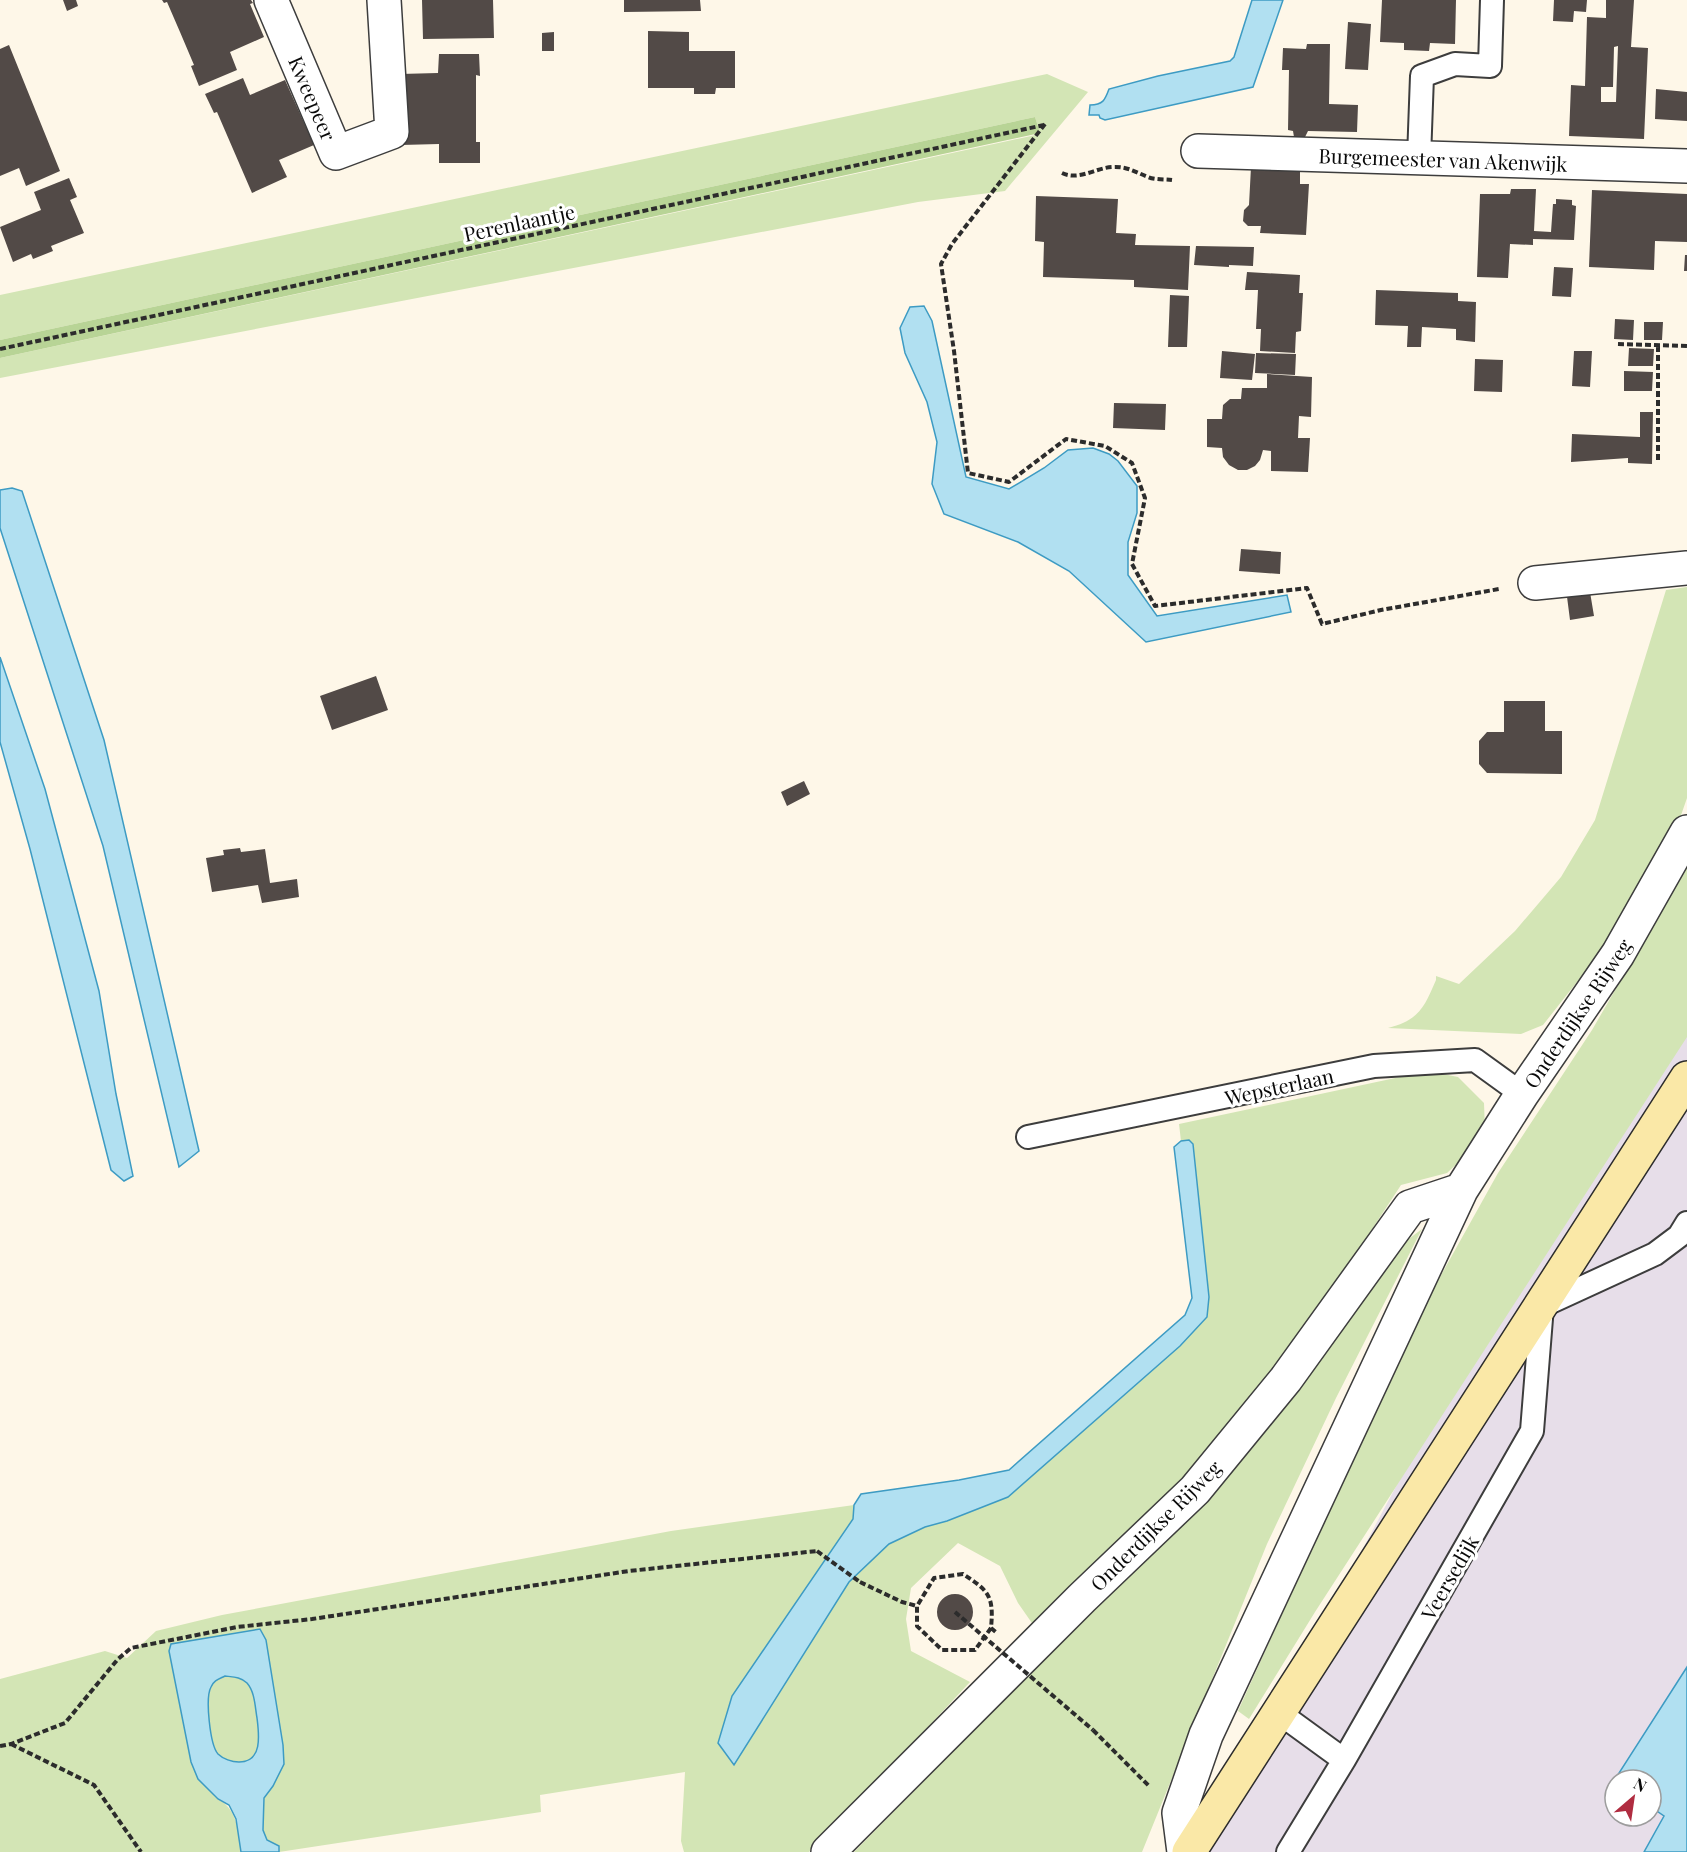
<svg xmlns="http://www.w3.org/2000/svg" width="1687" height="1852" viewBox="0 0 1687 1852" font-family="'Playfair Display',serif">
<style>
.industrial{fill:#e7dee9;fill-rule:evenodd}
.green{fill:#d3e5b5}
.forest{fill:#b8d496}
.water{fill:#b1e0f1;stroke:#3d9bc3;stroke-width:1.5;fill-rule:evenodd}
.building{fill:#524a47;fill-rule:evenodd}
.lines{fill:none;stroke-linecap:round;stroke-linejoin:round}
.lane-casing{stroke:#3d3d3d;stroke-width:26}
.street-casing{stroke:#3d3d3d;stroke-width:36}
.secondary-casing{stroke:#2c2c2c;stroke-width:36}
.path{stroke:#2c2c2c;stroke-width:4;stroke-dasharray:6 3;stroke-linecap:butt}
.lane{stroke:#fff;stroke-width:22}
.street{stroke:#fff;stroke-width:33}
.secondary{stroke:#fae8a7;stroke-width:33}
.path-bridge{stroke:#2c2c2c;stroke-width:4;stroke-dasharray:6 3;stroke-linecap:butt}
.labels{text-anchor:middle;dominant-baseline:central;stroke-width:6;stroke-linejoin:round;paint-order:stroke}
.street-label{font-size:20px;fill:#0a0a0a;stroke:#fff}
</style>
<rect width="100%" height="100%" fill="#fef7e8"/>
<path class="industrial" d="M1687 941V1852H1201ZM1615 1780H1651V1816H1615Z"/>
<path class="green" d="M1047 74 1088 92 1005 191 918 202 0 378V358L1040 134 1035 117 0 340V295Z
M1687 587V798L1679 821 1625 921 1543 1025 1521 1034 1388 1028C1419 1020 1424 1008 1436 980V976L1459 984 1515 931 1561 877 1595 820 1666 590Z
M1687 866V1037L1315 1612 1249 1719 1238 1711 1324 1521 1435 1286 1498 1173 1592 1030Z
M1428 1071 1458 1077 1484 1103 1485 1130 1463 1158 1447 1173 1401 1185 1298 1342 1214 1446 1034 1626 1018 1603 1000 1566 958 1543 911 1588 906 1619 911 1651 970 1682 868 1791 809 1852H684L681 1841 685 1772 540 1795 541 1812 279 1852 278 1846 267 1840 263 1830 264 1798 273 1786 266 1640 171 1644 218 1799C238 1810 238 1831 241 1852H0V1679L105 1651 127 1658 156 1631 222 1615 671 1531 854 1505 853 1519 718 1743 734 1764 849 1582 889 1544 925 1527 947 1521 1008 1497 1207 1317 1209 1297 1193 1144 1189 1140 1181 1141 1179 1124Z
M1422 1229 1336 1398 1267 1544 1142 1852H854L1203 1498 1281 1412 1406 1241Z
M225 1676C233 1677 242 1677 247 1683 255 1692 255 1707 257 1718 259 1735 263 1762 239 1762 232 1762 223 1759 218 1754 210 1745 205 1697 211 1687 214 1680 219 1679 225 1676Z"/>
<path class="forest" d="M1035 117 1040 133 0 358V340Z"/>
<path class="water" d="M1252 0H1283L1253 87 1105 120 1100 118 1099 115H1089L1090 105C1103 105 1105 100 1109 89L1158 76 1230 61 1234 57Z
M924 306 932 321 966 477 1009 489 1044 468 1068 450 1093 448 1109 454 1118 461 1137 486V513L1128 542V575L1157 616 1287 595 1291 612 1146 642 1069 571 1018 542 944 514 932 484 937 442 927 402 905 353 900 328 910 307Z
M12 488 22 491 104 740 199 1151 179 1167 103 846 0 528V490Z
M0 657 45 789 99 991 116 1094 133 1176 124 1181 111 1170 30 849 0 742Z
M1189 1140 1193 1144 1209 1297 1207 1317 1180 1346 1008 1497 947 1521 925 1527 889 1544 849 1582 734 1765 718 1743 732 1696 853 1519 854 1505 861 1494 959 1480 1009 1470 1185 1315 1192 1298 1174 1147 1181 1141Z
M260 1629 266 1640 283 1745 284 1764 273 1786 264 1798 263 1830 267 1840 279 1846V1852H241L236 1819 229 1805 218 1799 198 1779 191 1762 169 1651 171 1644ZM225 1676C233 1677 241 1677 247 1683 255 1692 255 1707 257 1718 259 1734 263 1762 239 1762 232 1762 223 1759 218 1754 210 1745 205 1698 211 1687 214 1680 219 1679 225 1676Z
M1687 1667V1852H1644L1664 1816 1651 1807V1780H1615V1786L1612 1784Z"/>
<path class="building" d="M63 0H76L78 6 67 11Z
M162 0H251L253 3 250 4 264 37 230 52 237 70 199 86 191 66 194 65 180 32 167 2 164 3Z
M422 0H493L494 38 423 39Z
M624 0H700L701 11 624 12Z
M1382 0H1456L1455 44 1430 43 1429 51 1404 50V43L1380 42Z
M1554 0H1587L1586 12 1574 11 1573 22 1553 21Z
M1606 0H1634L1631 47 1648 48 1644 139 1569 136 1571 85 1585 86 1587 17 1606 18ZM1618 46 1616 102H1601V87H1613L1614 47Z
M1348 22 1371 24 1368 70 1345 69Z
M648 31 689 32V51H735V88H716L715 94H694V88H648Z
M554 32V51H542V33Z
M1307 44H1330L1329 104 1358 105 1357 132 1308 131 1305 137H1294L1293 131 1288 130 1289 70H1282L1283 48 1306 49Z
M9 45 60 171 26 186 19 168 0 176V49Z
M439 54H479L480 76 476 75V142H480V163H439V144L401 145 400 74 438 73Z
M243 78 250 95 285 80 314 145 279 160 287 177 252 193 217 112 214 113 205 94Z
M1656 89 1687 92V121L1655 119Z
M1251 167 1300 169V184H1309L1306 235 1260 233 1261 226H1248L1243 221 1244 210 1249 205Z
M69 178 77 197 70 200 84 233 51 246 53 251 33 259 31 254 13 262 0 227 41 210 34 192Z
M1511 189H1536L1534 231 1551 232 1553 204H1556V199L1572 200V205L1576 206 1574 240 1533 239V245L1510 244 1508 278 1477 277 1480 194H1510Z
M1592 190 1687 194V242L1655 241 1654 270 1589 267Z
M1036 196 1118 199 1116 233 1136 234 1135 245 1190 246 1188 290 1134 287V280L1043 277 1044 242 1035 241Z
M1196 246 1254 247 1253 266 1229 265V267L1194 265Z
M1685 255H1687V271H1684Z
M1554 267 1573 268 1571 297 1552 296Z
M1247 272 1300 275 1299 293H1303L1301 331 1296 332 1295 353 1260 351 1261 329H1256L1258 290H1245Z
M1376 290 1458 293V301L1476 302 1475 342 1456 340V329L1422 327 1421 347H1407L1408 326 1375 325Z
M1170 295 1189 296 1187 347H1168Z
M1615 319 1634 320 1633 340 1614 339Z
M1644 322H1663L1662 340H1644Z
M1629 348 1654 349 1653 366H1628Z
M1222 351 1255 354 1252 380 1220 378Z
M1574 351H1592L1590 387 1572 386Z
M1256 353 1296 354 1295 375 1255 373Z
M1475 359 1503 360 1502 392 1474 391Z
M1624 371 1653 372 1652 391H1624Z
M1267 374 1312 377 1311 417 1299 416 1298 438H1310L1308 472 1271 471V451L1263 450 1260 460 1255 466 1247 470H1238L1229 465 1223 457 1222 448 1207 447V419H1222L1223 405 1230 399H1241L1242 388H1267Z
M1114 403 1166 404 1165 430 1113 428Z
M1640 412H1653L1652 464 1628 463V458L1571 462 1572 434 1640 437Z
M1241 549 1281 552 1280 574 1239 571Z
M1589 586 1594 616 1570 620 1566 589Z
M376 676 388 710 332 730 320 696Z
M1504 701H1545V731H1562V774L1487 773 1479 764V741L1487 732H1504Z
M804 781 810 794 787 806 781 792Z
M240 848 241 852 265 849 270 883 297 879 299 897 262 903 258 885 212 892 206 858 224 855 223 850Z
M937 1612a18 18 0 1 1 36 0a18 18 0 1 1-36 0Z"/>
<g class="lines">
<g class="lane-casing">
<path id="lane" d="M1419 158 1422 76 1455 64 1490 66 1492 0
M1028 1137 1374 1066 1475 1060 1522 1094
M1278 1712 1344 1760 1532 1431 1542 1306 1655 1254 1679 1236 1687 1223
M1288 1852 1344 1760"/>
</g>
<g class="street-casing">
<path id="street" d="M271 0 336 153 392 132 384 0
M1198 151 1687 166
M1535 583 1687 568
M828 1852 1082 1598 1195 1490 1286 1379 1410 1207 1461 1190
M1184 1852 1179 1813 1206 1735 1461 1190 1522 1094 1618 954 1687 832"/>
</g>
<g class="secondary-casing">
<path id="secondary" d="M1189 1852C1354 1593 1522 1337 1687 1078"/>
</g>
<path class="path" d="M1045 124 952 244 941 264 954 351 968 473 1009 482 1066 439 1105 446 1132 463 1145 498 1132 564 1155 606 1307 588 1322 624 1381 610 1499 589
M1062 173C1079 181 1095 168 1112 167 1127 166 1135 172 1148 177 1155 180 1164 179 1172 180
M1618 344 1687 346
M0 349 1044 125
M1658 460V345
M860 1582 902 1602 917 1606
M991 1628 975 1650H942L917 1626V1606L934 1578 963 1574C989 1591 994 1596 991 1628L997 1633
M1093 1730 1150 1787
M11 1744 94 1785 141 1852
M0 1746 11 1744 65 1723 118 1659 131 1648 237 1627 312 1619 629 1571 817 1551"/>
<use href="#lane" class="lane"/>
<use href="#street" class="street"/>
<use href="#secondary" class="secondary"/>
<path class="path-bridge" d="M817 1551 860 1582
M955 1612 1093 1730"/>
</g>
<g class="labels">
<g class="street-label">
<text transform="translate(313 98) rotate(67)">Kweepeer</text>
<text transform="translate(1443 159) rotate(2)">Burgemeester van Akenwijk</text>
<text transform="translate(519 222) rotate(-12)">Perenlaantje</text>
<text transform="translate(1577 1013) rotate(-56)">Onderdijkse Rijweg</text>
<text transform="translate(1279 1086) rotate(-12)">Wepsterlaan</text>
<text transform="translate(1155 1525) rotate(-45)">Onderdijkse Rijweg</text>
<text transform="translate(1449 1577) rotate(-60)">Veersedijk</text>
</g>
</g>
<g transform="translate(1633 1798) rotate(29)"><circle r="28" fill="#ffffff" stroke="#9d9d9d" stroke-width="1.5"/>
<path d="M0-4.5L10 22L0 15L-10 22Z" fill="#b02c40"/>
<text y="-9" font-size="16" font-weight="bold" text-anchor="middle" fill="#0a0a0a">N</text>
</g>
</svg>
